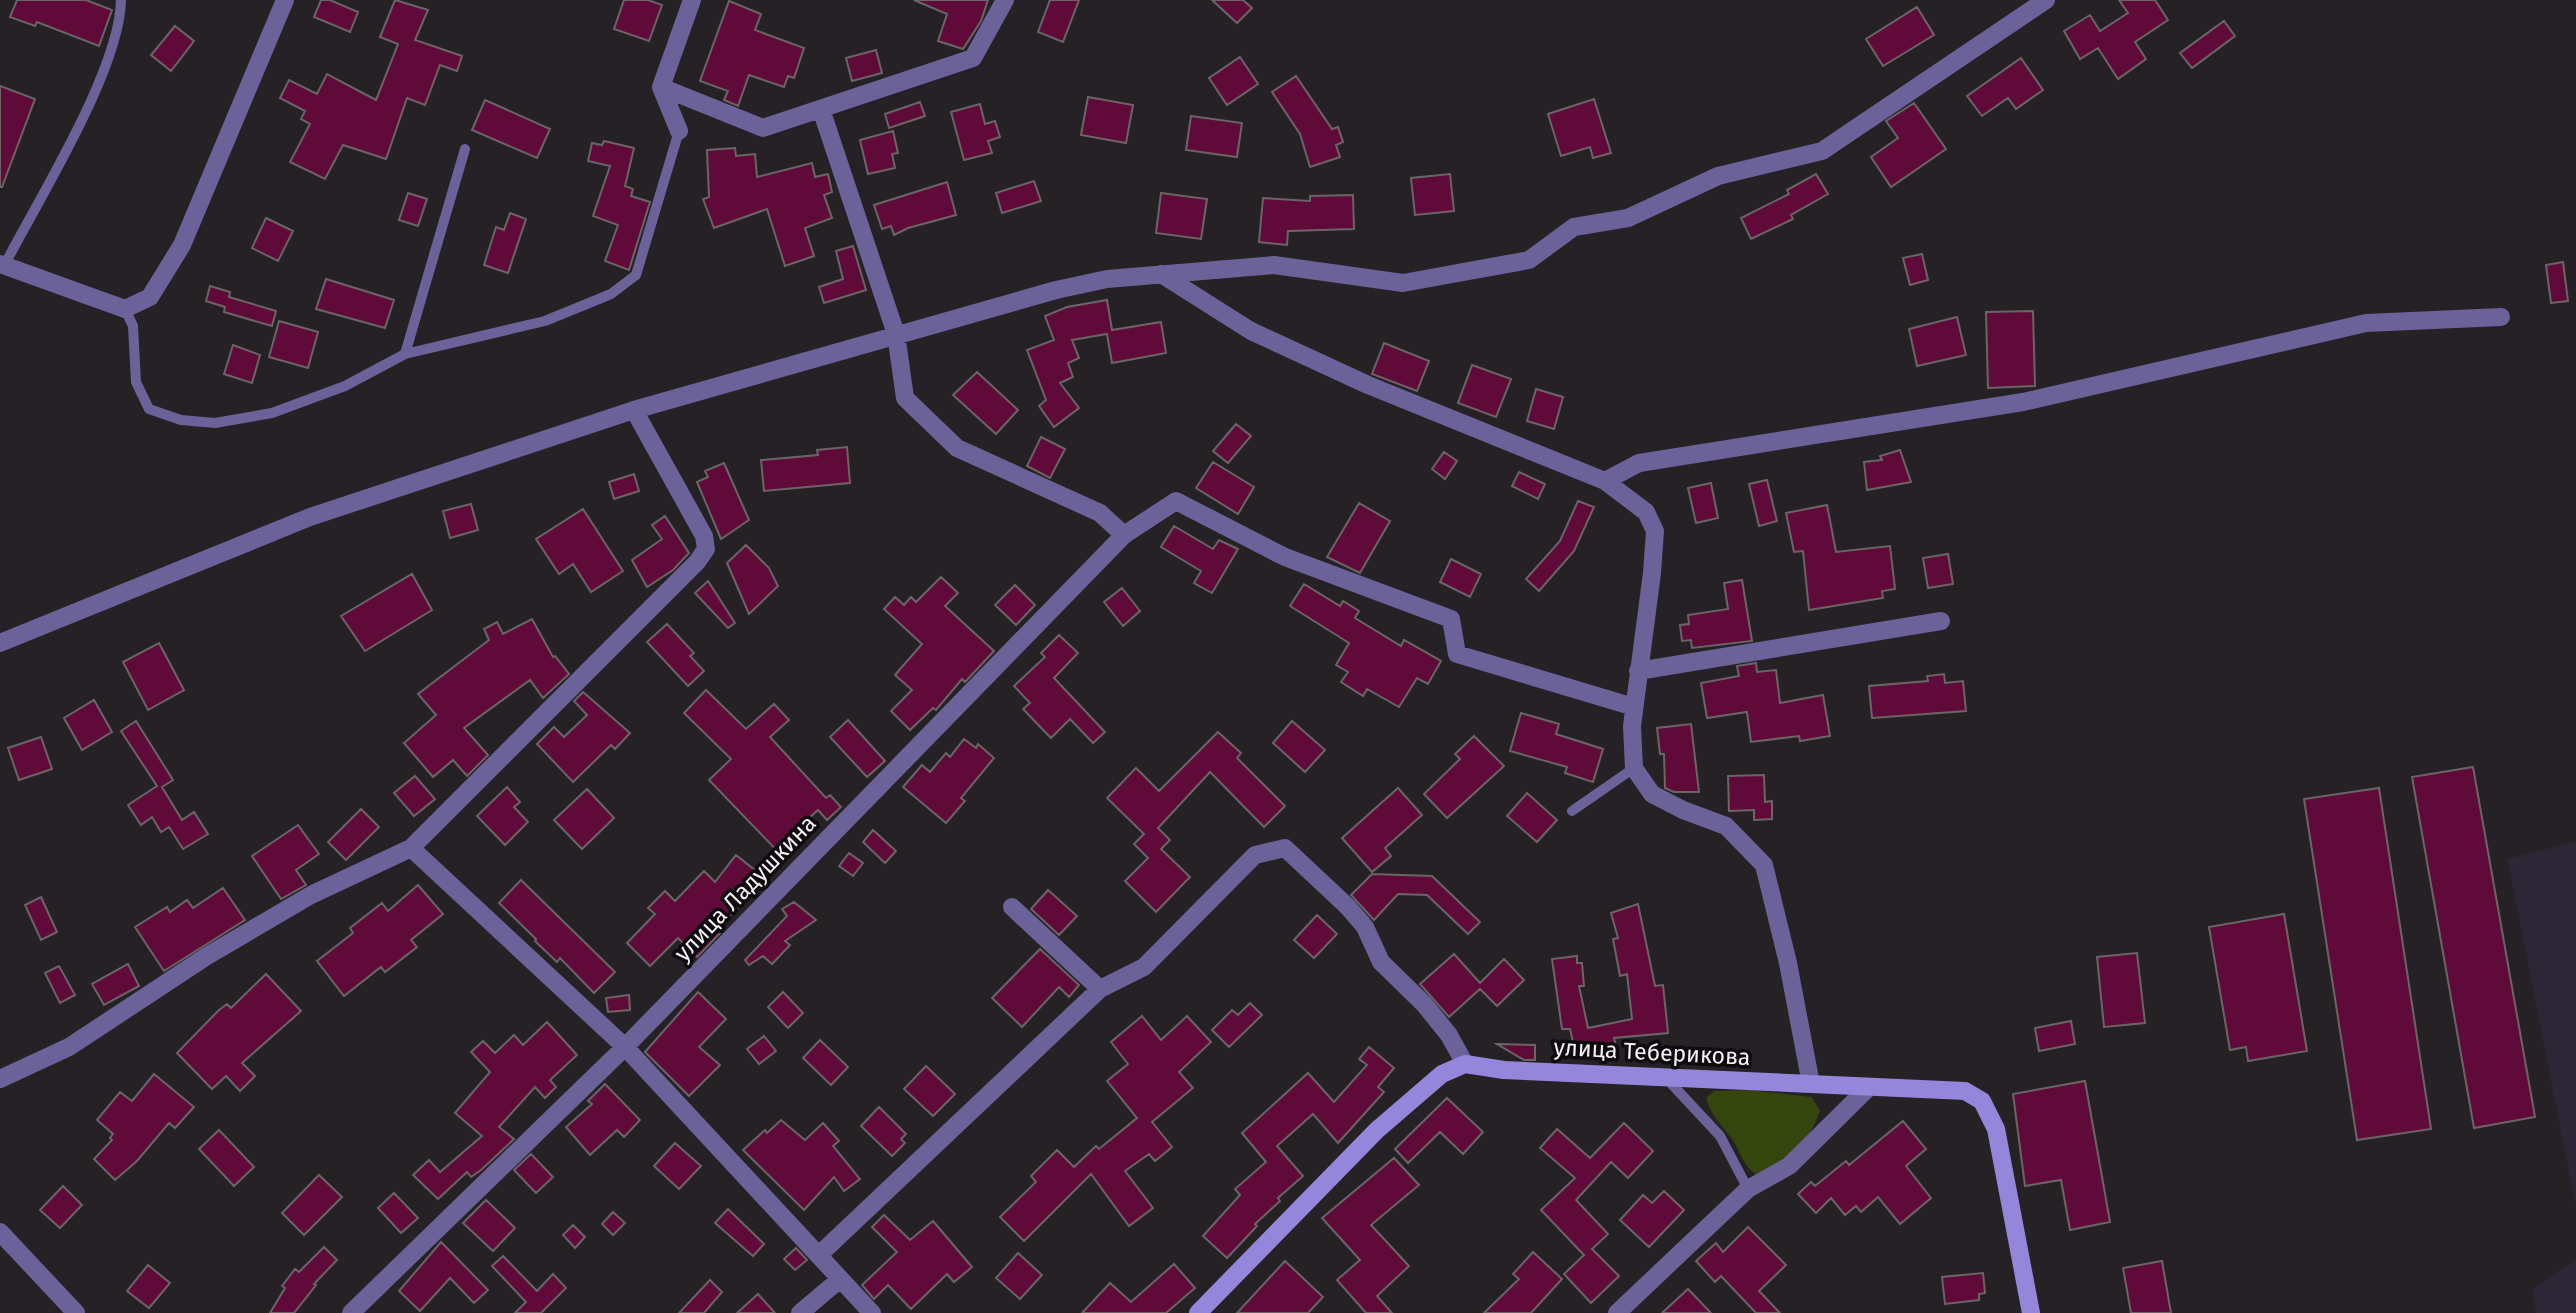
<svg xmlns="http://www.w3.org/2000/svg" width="2576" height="1313" viewBox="0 0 2576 1313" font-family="'Fira Sans',sans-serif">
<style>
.education{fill:#2c2636}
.green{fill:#34450e}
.building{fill:#600a3a;stroke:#6b6467;stroke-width:2}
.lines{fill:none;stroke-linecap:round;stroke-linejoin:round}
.lane{stroke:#6a6298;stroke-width:10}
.street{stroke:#6a6298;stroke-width:18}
.secondary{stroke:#9386db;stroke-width:18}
.labels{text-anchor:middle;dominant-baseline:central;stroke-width:7;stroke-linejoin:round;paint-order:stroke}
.street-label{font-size:23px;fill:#f6f3f6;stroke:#0d0b0d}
</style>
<rect width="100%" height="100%" fill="#252125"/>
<path class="education" d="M2576 841V1207L2507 859Z
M2576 1259V1313H2536L2532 1289Z"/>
<path class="green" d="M1751 1090 1811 1097 1820 1110C1810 1145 1787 1157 1758 1176 1740 1163 1742 1152 1729 1135 1719 1122 1711 1115 1706 1098L1714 1091Z"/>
<path class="building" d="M17 0H86L112 10 99 46 37 22 35 26 10 17Z
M321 0H330L358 12 350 32 314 17Z
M395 0 428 10 415 40 462 56 457 71 440 65 425 105 407 98 386 159 343 145 325 179 290 162 310 124 301 119 305 111 280 98 289 80 317 94 327 74 376 100 398 44 380 37Z
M624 0H648L662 5 649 41 614 29Z
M914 0H988L981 21 963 49 938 41 947 14Z
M1050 0H1079L1063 42 1038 32Z
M1212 0H1243L1252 8 1237 23Z
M2119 0H2155L2168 20 2135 42 2146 59 2118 79 2098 48 2080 59 2064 31 2090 15 2100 31 2128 13Z
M729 1 761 14 755 30 804 48 794 78 788 76 784 87 749 75 738 106 724 100 728 91 700 81Z
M1917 7 1934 35 1883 66 1866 39Z
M2224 21 2235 36 2192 68 2180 53Z
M175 26 194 41 171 71 151 55Z
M876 50 882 73 852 81 846 58Z
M1240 57 1258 84 1227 105 1209 78Z
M2021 58 2043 90 2016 109 2008 98 1982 116 1967 96Z
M1296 76 1332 129 1338 127 1343 142 1336 145 1340 157 1310 167 1300 134 1272 92Z
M0 86 35 99 2 187H0Z
M1088 97 1133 105 1126 143 1081 135Z
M1594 99 1611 153 1593 158 1590 147 1561 156 1548 114Z
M485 100 550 129 537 158 472 130Z
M920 102 925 116 889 128 885 114Z
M1914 103 1946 149 1891 187 1871 157 1898 138 1886 121Z
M980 104 985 124 995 121 1000 137 988 141 992 153 964 160 951 112Z
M1191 116 1242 123 1237 157 1186 150Z
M893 131 898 153 892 154 895 168 868 174 860 140Z
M604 141 634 148 625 186 633 189 631 196 650 202 629 270 605 261 618 225 593 216 610 166 588 161 592 143 602 145Z
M735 148 736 156 755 154 757 177 812 163 815 177 828 174 832 192 824 195 832 218 805 228 814 256 785 266 767 209 714 228 703 199 709 197 707 150Z
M1450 174 1454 211 1415 215 1411 178Z
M1816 174 1828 194 1791 215 1793 219 1751 239 1741 218 1789 194 1787 190Z
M1034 181 1041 201 1002 213 996 193Z
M947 182 956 215 908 228 894 235 891 226 882 229 874 205Z
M408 193 427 199 418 226 399 220Z
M1161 193 1207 199 1201 239 1156 233Z
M1353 195 1354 229 1288 231 1287 245 1259 242 1263 198 1310 201V196Z
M510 213 526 219 508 273 484 265 496 227 504 230Z
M266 218 293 231 278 261 252 248Z
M853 246 866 290 824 303 819 287 843 279 836 251Z
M1922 254 1928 280 1910 285 1903 258Z
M2563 262 2568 301 2551 303 2546 265Z
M326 279 394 300 385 328 316 309Z
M210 286 230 292 229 297 276 311 272 326 224 312 225 307 206 301Z
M1107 300 1112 330 1161 322 1166 353 1112 363 1107 334 1072 340 1079 358 1068 363 1073 377 1060 383 1079 408 1054 427 1039 406 1046 400 1027 350 1054 340 1045 316 1067 307Z
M2033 311 2035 386 1988 388 1986 312Z
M1957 317 1966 355 1917 366 1909 329Z
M279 321 318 332 308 368 269 357Z
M1384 343 1429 361 1417 391 1372 374Z
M233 345 260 355 252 383 224 374Z
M1472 365 1511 379 1496 417 1458 403Z
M977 372 1018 410 996 434 953 395Z
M1536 389 1563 397 1554 429 1527 421Z
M1236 424 1251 436 1228 463 1213 451Z
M1041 437 1065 449 1050 478 1027 466Z
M847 447 850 483 764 491 761 460 818 455 817 450Z
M1900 450 1911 482 1867 490 1864 462 1882 460 1880 456Z
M1444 452 1457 461 1445 479 1432 469Z
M1213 462 1254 487 1238 514 1196 488Z
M724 463 749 520 721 539 697 482 708 477 705 471Z
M1519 472 1545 484 1538 499 1512 486Z
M634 474 639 491 614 499 609 482Z
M1767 480 1777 521 1759 526 1749 484Z
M1711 483 1718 518 1696 523 1688 488Z
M1578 501 1594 507 1574 551 1539 591 1526 579 1560 541Z
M1359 503 1390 521 1360 573 1327 557Z
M471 504 478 530 450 538 443 511Z
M1827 505 1836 552 1890 546 1895 589 1882 591 1883 598 1809 610 1803 551 1794 552 1786 513Z
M583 509 623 571 591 592 573 564 559 574 536 539Z
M665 516 689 553 673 570 647 587 632 560 662 539 652 525Z
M1174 526 1213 549 1219 540 1238 549 1212 593 1194 583 1201 571 1161 547Z
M746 545 769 568 778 586 749 614 727 563Z
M1948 554 1953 584 1928 588 1923 558Z
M1451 559 1481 574 1470 597 1440 582Z
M412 574 432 610 365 651 341 616Z
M941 577 958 593 945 606 994 651 965 682 962 679 936 710 933 708 910 730 891 711 912 690 895 675 922 644 884 609 895 597 904 605 911 597 916 602Z
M1742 580 1752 641 1692 648 1691 640 1682 641 1680 625 1689 624 1688 615 1728 609 1724 583Z
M708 581 735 623 728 628 695 593Z
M1304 584 1340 606 1343 601 1359 611 1355 618 1401 646 1404 640 1441 661 1428 684 1417 678 1399 707 1367 689 1363 696 1341 682 1348 672 1336 665 1349 643 1290 606Z
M1015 585 1035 605 1016 625 995 605Z
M1122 588 1140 611 1123 626 1104 602Z
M532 619 553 657 555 656 569 674 543 698 530 680 464 728 488 755 467 776 453 760 433 777 404 743 436 715 418 694 489 640 484 629 497 622 503 634Z
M667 624 694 653 690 656 704 671 688 686 647 642Z
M1059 635 1078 653 1054 678 1105 732 1093 743 1070 719 1051 738 1023 709 1030 703 1014 686 1045 657 1041 653Z
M159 643 184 690 148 710 123 662Z
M1756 663 1757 672 1776 670 1780 703 1823 695 1830 736 1800 741 1799 736 1751 742 1747 712 1707 718 1701 683 1739 676 1737 666Z
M1944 674 1945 683 1963 681 1966 711 1872 718 1869 686 1928 681 1927 676Z
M706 690 746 729 774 704 789 720 770 737 826 798 830 795 841 807 827 820 818 810 788 837 797 847 785 859 709 780 731 759 684 713Z
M583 692 630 733 615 749 611 745 573 782 537 744 554 727 564 737 587 715 574 701Z
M94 700 112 732 82 750 64 718Z
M1521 713 1559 724 1556 734 1603 749 1593 782 1565 773 1567 767 1510 751Z
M848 720 885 761 867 777 830 737Z
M136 721 173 780 162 787 182 820 194 812 208 834 183 849 169 827 161 832 152 817 141 825 128 805 157 786 121 731Z
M1292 721 1325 750 1305 772 1273 743Z
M1691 724 1699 792H1674L1665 788 1664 754H1660L1657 728Z
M1218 732 1241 753 1237 758 1285 806 1264 827 1210 772 1158 828 1170 840 1161 849 1190 877 1156 912 1125 881 1148 858 1134 844 1144 834 1107 798 1136 768 1159 791Z
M1474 736 1504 766 1447 818 1424 794 1460 759 1455 754Z
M41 737 52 769 19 780 8 748Z
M964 739 976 748 978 744 994 758 961 798 965 801 946 823 903 787 922 765 930 772 946 753 950 757Z
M2473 767 2535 1117 2474 1128 2412 777Z
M1764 775 1765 802 1772 801V819L1754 820V810L1729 811 1728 776Z
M415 776 435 799 414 816 394 793Z
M507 787 520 802 514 807 528 822 505 845 477 816Z
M1398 788 1422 815 1385 848 1391 856 1372 872 1342 838Z
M2379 788 2431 1129 2357 1140 2304 799Z
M587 789 614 818 582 849 554 820Z
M1527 793 1557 820 1537 842 1507 816Z
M361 809 379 827 346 860 328 842Z
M298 825 319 854 296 870 306 885 281 899 252 856Z
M873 830 896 851 885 863 863 842Z
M849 853 863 863 853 876 839 866Z
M736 855 756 871 734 901 739 906 719 927 723 930 697 957 678 938 650 966 627 943 655 914 648 908 665 891 675 901 704 871 715 882Z
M1372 874 1432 876 1480 922 1468 934 1427 895 1398 894 1374 920 1351 895Z
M521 880 615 972 594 993 560 958 557 962 535 941 536 939 499 903Z
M418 885 443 914 411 940 417 947 385 972 381 967 344 996 317 961 353 933 350 928 382 903 388 911Z
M223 888 245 920 164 971 135 927 167 907 170 912 187 900 193 908Z
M1048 890 1077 916 1059 935 1031 909Z
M41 897 57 932 41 940 25 905Z
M794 902 816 920 785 941 790 945 772 964 763 956 749 965 745 960 787 916 782 909Z
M1638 904 1655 986 1663 985 1668 1033 1614 1038 1617 1050 1589 1056 1588 1049 1575 1051 1570 1029H1562L1552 959 1577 956V963H1582L1584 986H1579L1588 1028 1632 1019 1627 974 1620 976 1613 939 1618 938 1611 913Z
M2284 914 2307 1051 2248 1061 2246 1047 2230 1050 2209 927Z
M1317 915 1337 934 1314 958 1294 940Z
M1040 949 1079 985 1069 997 1059 987 1022 1027 992 998Z
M2137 953 2145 1023 2104 1027 2097 957Z
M1454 954 1480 983 1504 959 1524 980 1497 1006 1480 989 1449 1017 1420 984Z
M128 964 139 986 104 1005 92 984Z
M59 966 75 995 60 1003 45 973Z
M266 974 301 1011 242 1063 255 1076 240 1091 226 1076 212 1089 177 1053 219 1010 227 1004 231 1008Z
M698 992 726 1019 699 1047 720 1065 689 1096 645 1052Z
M783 992 803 1013 788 1028 768 1007Z
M629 995 630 1010 608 1012 606 998Z
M1250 1003 1262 1015 1229 1047 1212 1030 1232 1010 1238 1015Z
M1142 1016 1161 1040 1187 1016 1211 1042 1179 1072 1193 1088 1152 1122 1172 1147 1155 1161 1149 1154 1125 1171 1153 1208 1129 1226 1091 1174 1024 1241 1000 1217 1036 1182 1031 1176 1057 1150 1074 1167 1096 1146 1099 1149 1137 1118 1107 1081 1128 1064 1111 1042Z
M2071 1021 2075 1044 2039 1051 2035 1028Z
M547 1022 577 1055 550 1080 556 1087 545 1098 535 1087 499 1127 514 1139 481 1170 471 1177 467 1172 438 1199 413 1175 429 1160 440 1172 482 1136 455 1113 490 1072 471 1052 483 1041 495 1053 514 1035 523 1045Z
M764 1036 776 1051 759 1064 747 1049Z
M820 1040 848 1067 831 1085 803 1058Z
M1497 1044 1535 1045V1060H1524Z
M1369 1047 1394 1068 1378 1087 1384 1092 1338 1143 1313 1114 1277 1146 1303 1176 1278 1198 1280 1201 1255 1224 1257 1226 1227 1258 1203 1236 1240 1195 1235 1189 1266 1162 1242 1133 1308 1073 1334 1102 1367 1065 1359 1059Z
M926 1066 955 1094 933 1116 904 1089Z
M154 1074 194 1107 175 1128 169 1123 137 1161 115 1180 94 1159 112 1140 110 1138 113 1134 97 1120 120 1092 132 1101Z
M2085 1081 2110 1222 2070 1230 2061 1180 2025 1186 2013 1094Z
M605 1084 640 1120 624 1137 617 1130 590 1155 566 1127 592 1104 588 1101Z
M1447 1098 1483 1132 1463 1154 1440 1132 1408 1163 1395 1149Z
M879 1107 906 1134 901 1139 905 1143 892 1156 861 1126Z
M781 1120 805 1140 823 1123 839 1141 833 1146 860 1179 844 1191 834 1177 804 1210 743 1150 765 1130 767 1133Z
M1903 1121 1926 1149 1906 1166 1931 1198 1900 1224 1878 1197 1861 1212 1856 1206 1845 1215 1831 1198 1816 1213 1798 1194 1811 1182 1815 1186 1846 1161 1849 1165Z
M1624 1123 1653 1151 1628 1178 1611 1162 1576 1200 1608 1234 1592 1249 1619 1276 1591 1303 1564 1274 1584 1255 1541 1210 1575 1178 1540 1148 1557 1129 1590 1158Z
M219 1130 254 1167 234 1186 199 1149Z
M675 1143 701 1166 679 1189 654 1166Z
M531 1154 553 1177 536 1193 514 1170Z
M1394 1158 1419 1185 1371 1225 1409 1266 1377 1296 1392 1313H1366L1337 1280 1360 1260 1322 1218Z
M319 1175 342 1197 304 1235 282 1213Z
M63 1186 82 1205 60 1228 40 1210Z
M1664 1191 1684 1210 1649 1247 1620 1220 1643 1195 1652 1203Z
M394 1193 418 1218 401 1233 378 1208Z
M486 1200 515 1228 493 1251 463 1223Z
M728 1209 764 1244 753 1256 715 1223Z
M613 1212 625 1223 613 1235 602 1224Z
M884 1215 910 1240 933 1221 972 1267 954 1282 947 1274 911 1309 888 1285 874 1299 862 1285 897 1252 872 1227Z
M573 1225 585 1237 575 1248 563 1235Z
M1748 1227 1786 1265 1759 1291 1780 1313H1756L1721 1276 1715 1282 1696 1261 1716 1243 1723 1252Z
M441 1242 488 1290 474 1303 450 1278 420 1311 399 1291Z
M324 1247 337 1260 314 1284 316 1285 294 1313H270L285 1288 282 1286 295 1269 299 1272Z
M796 1248 807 1260 795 1270 784 1259Z
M1533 1252 1562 1279 1531 1313H1484L1519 1279 1513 1274Z
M1018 1253 1042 1275 1020 1299 996 1278Z
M503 1256 537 1291 553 1274 566 1288 541 1313H515L526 1302 492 1266Z
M1285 1261 1323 1297 1308 1313H1237Z
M2162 1261 2171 1313H2131L2123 1268Z
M1174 1264 1195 1288 1166 1313H1082L1110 1283 1131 1302Z
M148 1265 170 1283 149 1308 127 1291Z
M1983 1273 1985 1293 1979 1294V1300L1945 1304 1942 1277Z
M710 1280 722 1292 704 1313H679Z
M1688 1289 1711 1313H1662Z
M758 1294 775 1313H737Z"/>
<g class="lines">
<path class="lane" d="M4 266C38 200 120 70 121 0
M125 309 133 326 136 382 149 409 181 420 215 423 272 413 345 386 405 354 545 321 611 294 636 275 679 131
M405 354 465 149
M1572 811 1634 768
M1666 1078 1720 1136 1748 1189"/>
<path class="street" d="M661 87 763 128 973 58 1005 0
M821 109 896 334 905 398 957 448 1100 513 1124 535
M679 131 661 87 692 0
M0 264 125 309 150 297 182 245 285 0
M1161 274 1251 331 1368 385 1605 481 1646 512 1655 531 1652 573 1632 726 1634 768 1652 794 1683 810 1726 826 1764 865 1788 963 1811 1084
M1605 481 1639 463 2023 402 2366 323 2501 317
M0 643 310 517 634 410 1056 290 1107 279 1274 265 1403 283 1529 260 1574 227 1628 218 1718 176 1822 151 2046 0
M1638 671 1941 621
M411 848 625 1047 872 1313
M1012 907 1100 989
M0 1079 69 1047 207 956 311 895 411 848 697 562 706 549 704 536 634 410
M0 1232 76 1313
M820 1254 1100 989 1144 967 1255 855 1285 848 1348 907 1365 927 1381 962 1424 1004 1449 1035 1465 1064
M351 1313 625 1047 1124 535 1176 501 1285 557 1451 619 1457 654 1634 707
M800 1313 839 1280
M1617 1313 1748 1189 1789 1166 1869 1087"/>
<path class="secondary" d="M1198 1313 1377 1130 1442 1074 1465 1064 1504 1070 1965 1091 1982 1101 1996 1129 2031 1313"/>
</g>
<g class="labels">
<g class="street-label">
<text transform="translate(745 888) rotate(-46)">улица Ладушкина</text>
<text transform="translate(1652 1052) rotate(3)">улица Теберикова</text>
</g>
</g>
</svg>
